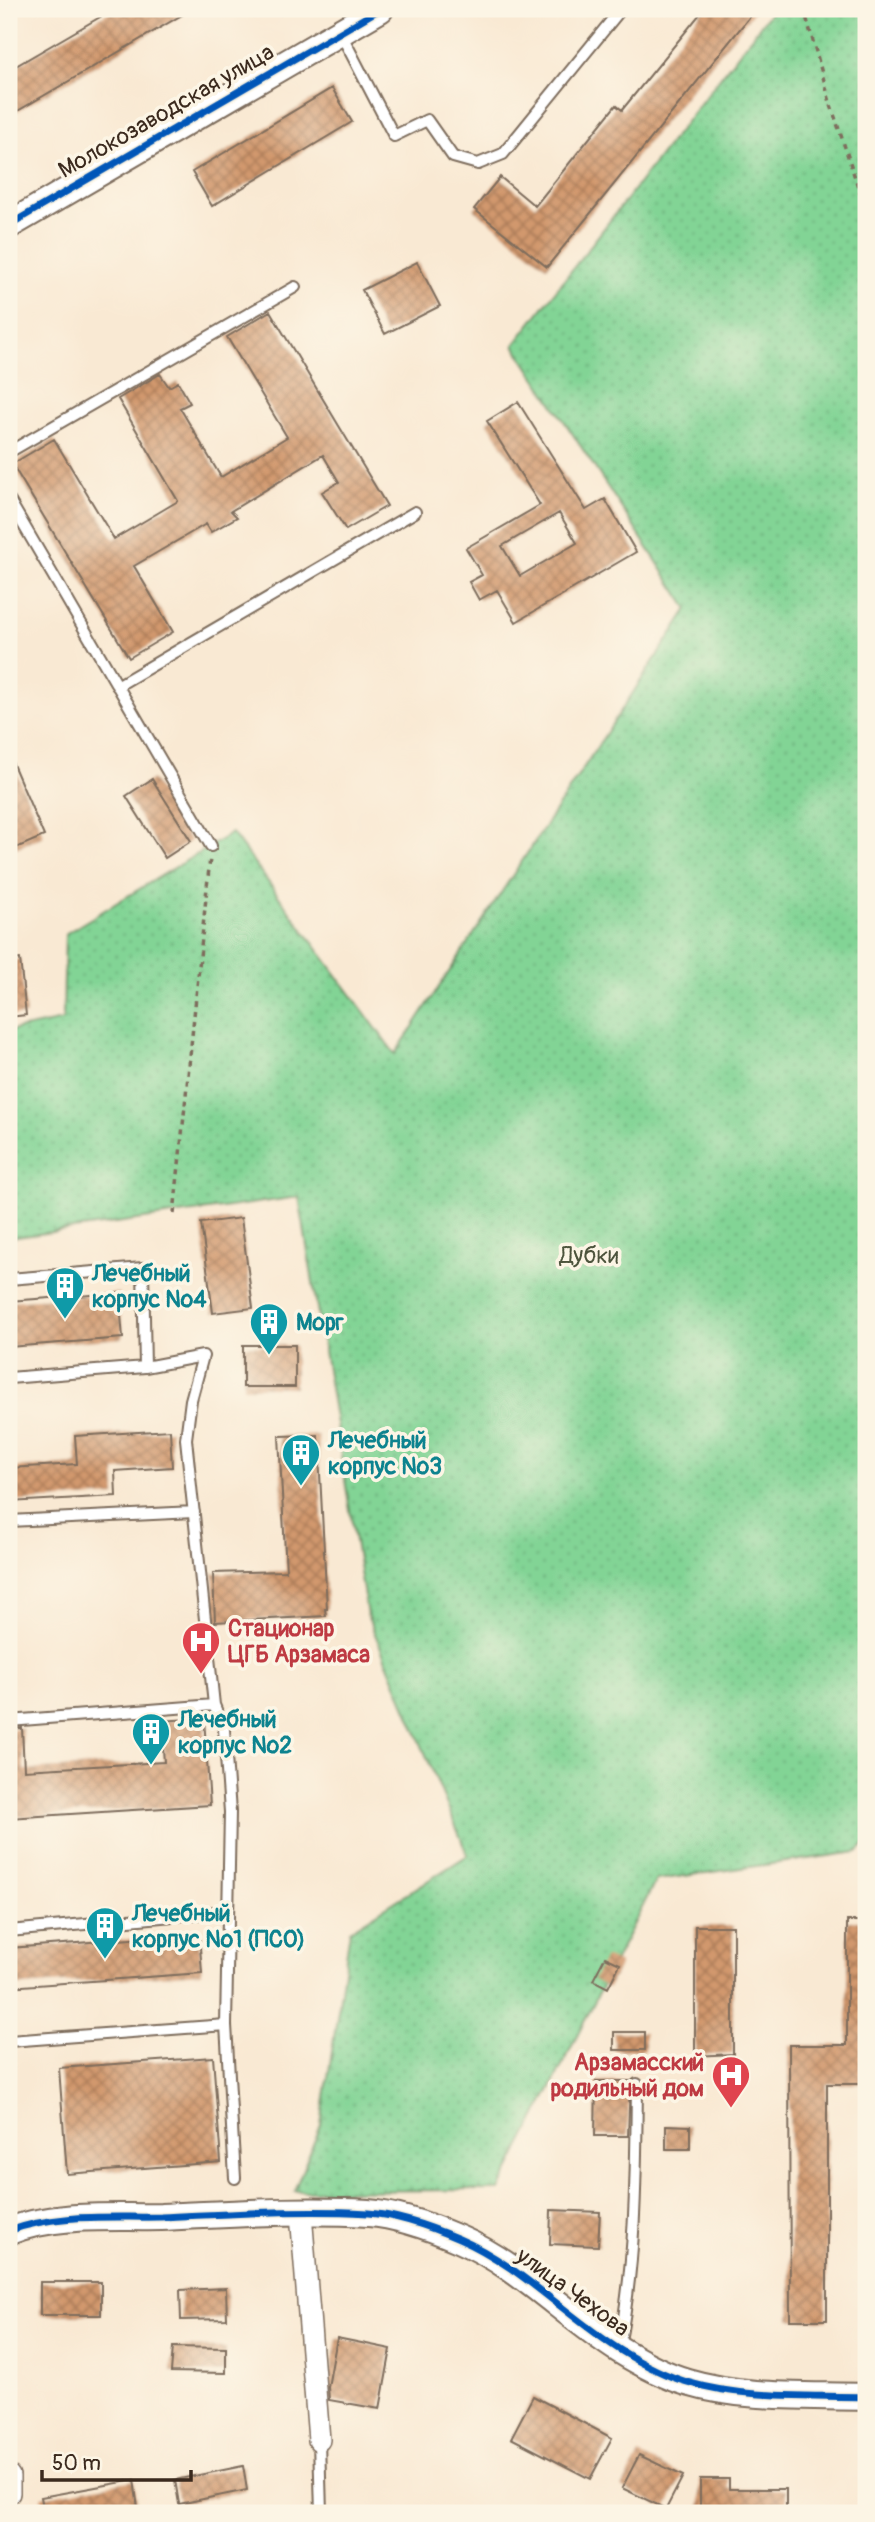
<svg xmlns="http://www.w3.org/2000/svg" width="875" height="2522" viewBox="0 0 875 2522" font-family="Pangolin,sans-serif">
<style>
.grass{fill:url(#grass-dots);stroke:#5e7f5a;stroke-width:2}
.building{fill:url(#building-cross-hatch);fill-rule:evenodd}
.lines{fill:none;stroke-linecap:round;stroke-linejoin:round}
.service-casing{stroke:#7e6d5d;stroke-width:14}
.minor-casing{stroke:#7e6d5d;stroke-width:24}
.tertiary-casing{stroke:#7e6d5d;stroke-width:30}
.path{stroke:#7e6d5d;stroke-width:3.5;stroke-dasharray:5 5;stroke-linecap:butt}
.service{stroke:#fff;stroke-width:10}
.minor{stroke:#fff;stroke-width:21}
.tertiary{stroke:#fff;stroke-width:26}
.cycleway-casing{stroke:#fcf5e5;stroke-width:11}
.cycleway{stroke:#0057b8;stroke-width:7}
.labels{text-anchor:middle;dominant-baseline:central;stroke-width:7;stroke-linejoin:round;paint-order:stroke}
.street-label{font-size:23px;fill:#3b2a1e;stroke:#fcf5e5}
.park-label{font-size:23px;fill:#4d543c;stroke:#fcf5e5}
.culture-label{font-size:23px;font-weight:bold;fill:#0d838f;stroke:#fcf5e5;text-anchor:start}
.health-label{font-size:23px;font-weight:bold;fill:#be3a42;stroke:#fcf5e5;text-anchor:start}
</style>
<defs>
<pattern id="grass-dots" width="8" height="8" patternUnits="userSpaceOnUse" patternTransform="scale(1.75)"><rect width="8" height="8" fill="#82d495"/><path d="M2 2h.1M6 6h.1" fill="none" stroke="#71b680" stroke-width="1.8" stroke-linecap="round"/></pattern>
<pattern id="building-cross-hatch" width="8" height="8" patternUnits="userSpaceOnUse" patternTransform="scale(1.75)"><rect width="8" height="8" fill="#d1986d"/><path d="M0 0l8 8M0 8l8-8" fill="none" stroke="#ab7c59"/></pattern>
</defs>
<rect width="100%" height="100%" fill="#fcf5e5"/>
<filter id="ink" filterUnits="userSpaceOnUse"><feTurbulence type="fractalNoise" baseFrequency=".0143" numOctaves="2"/><feDisplacementMap in="SourceGraphic" scale="14" xChannelSelector="R" yChannelSelector="G"/><feConvolveMatrix kernelMatrix="1 2 1 2 8 2 1 2 1" color-interpolation-filters="sRGB"/></filter>
<filter id="wash" filterUnits="userSpaceOnUse"><feTurbulence type="fractalNoise" baseFrequency=".00686" numOctaves="4" result="noise"/><feDisplacementMap in="SourceGraphic" scale="28" xChannelSelector="R" yChannelSelector="G"/><feGaussianBlur stdDeviation="1.57" result="paint"/><feColorMatrix in="noise" values="0 0 0 0 0 0 0 0 0 0 0 0 0 0 0 0 0 1.4 0 .05"/><feComposite in="paint" operator="in"/></filter>
<g filter="url(#wash)">
<rect width="100%" height="100%" fill="#f9e9d3"/>
<path class="grass" d="M773 9H866V1843L857 1852 656 1880 499 2190 294 2191 321 2125 350 1930 468 1855 367 1615 299 1197 9 1238V1031L63 1020 65 934 232 833 395 1054 688 609 514 345Z"/>
<g id="blocks">
<path class="building" d="M114 9H192L9 116V70Z
M704 9H756L547 267 474 209 500 177 535 206 616 105 622 110Z
M332 88 352 122 212 206 192 172Z
M417 262 440 306 385 334 362 290Z
M270 311 387 506 346 530 322 492 339 482 323 455 231 511 237 517 211 532 206 524 134 566 173 632 129 658 12 464 54 439 114 539 178 501 118 399 160 374 169 387 178 382 190 403 180 408 221 477 287 437 227 337Z
M518 402 586 510 605 499 636 552 516 622 497 590 479 600 469 582 482 575 466 548 540 505 487 421ZM559 513 577 543 520 576 502 546Z
M9 755 44 836 9 851Z
M152 779 191 841 165 858 126 796Z
M20 959 26 1015 9 1017V960Z
M241 1218 253 1308 213 1313 201 1223Z
M119 1293 123 1338 9 1347V1301Z
M243 1345H295V1387H243Z
M170 1430 172 1467 115 1471 116 1496 9 1502V1468L77 1464 75 1436Z
M318 1435 327 1609H325L326 1616 215 1622 213 1573 286 1571 279 1436Z
M204 1718 210 1805 9 1818V1729L22 1728 24 1770 164 1762 161 1721Z
M847 1921H866V2084H827V2320H790L789 2045H847Z
M695 1926H733V2054L695 2056Z
M199 1934 202 1973 9 1987V1948Z
M605 1957 620 1964 608 1988 593 1980Z
M614 2032H645V2050H614Z
M213 2057 221 2162 67 2174 59 2068Z
M596 2081H630L628 2136H595Z
M666 2125 690 2126V2149H666Z
M551 2210 600 2212 598 2246 550 2244Z
M40 2282H101V2315H40Z
M226 2288 227 2319 181 2320 180 2290Z
M337 2338 391 2349 380 2409 329 2400 328 2387Z
M173 2347 226 2348V2373L171 2372Z
M533 2396 612 2438 590 2479 511 2438Z
M639 2455 683 2476 666 2509 622 2488Z
M243 2466 247 2490 179 2504 175 2480Z
M700 2479H729V2489H786V2513H700Z
M134 2480 138 2508 108 2513H44L41 2497Z"/>
</g>
</g>
<g filter="url(#ink)">
<use href="#blocks" fill-opacity="0" stroke="#7e6d5d" stroke-width="2"/>
<g class="lines">
<g class="service-casing">
<path id="service" d="M340 32 394 136 427 120 453 157 478 164 503 154 621 9
M9 452 295 287
M9 500 211 846
M117 686 415 512
M9 1279 143 1268 145 1367 9 1378
M145 1367 203 1356 191 1400 186 1439 214 1705 224 1729 230 1812 226 2025 235 2178
M9 1521 194 1512
M9 1721 214 1705
M9 1931 227 1911
M9 2041 226 2025
M619 2346C636 2260 636 2172 637 2084
M319 2440 321 2513"/>
</g>
<g class="minor-casing">
<path id="minor" d="M301 2213 319 2440
M9 2476V2493"/>
</g>
<g class="tertiary-casing">
<path id="tertiary" d="M9 225 380 9
M9 2231C56 2213 111 2218 161 2217 229 2214 299 2209 368 2213 399 2215 431 2227 459 2239 518 2264 566 2316 620 2350 641 2363 663 2375 687 2382 744 2399 808 2395 866 2397"/>
</g>
<path class="path" d="M804 9 830 102 866 211
M174 1214 210 858"/>
<use href="#service" class="service"/>
<use href="#minor" class="minor"/>
<use href="#tertiary" class="tertiary"/>
<g class="cycleway-casing">
<path id="cycleway" d="M9 225 380 9
M9 2231C56 2213 111 2218 161 2217 229 2214 299 2209 368 2213 399 2215 431 2227 459 2239 518 2264 566 2316 620 2350 641 2363 663 2375 687 2382 744 2399 808 2395 866 2397"/>
</g>
<use href="#cycleway" class="cycleway"/>
</g>
</g>
<defs>
<g id="building-pin" transform="scale(2.0125)"><path d="M0 17L-7.5 6A9.5 9.5 0 1 1 7.5 6Z" fill="#0f9aa8" stroke="#fcf5e5"/><path d="M-4-6H4V6H1V3H-1V6H-4ZM-2.5-4.3h1.7v1.8h-1.7ZM.8-4.3h1.7v1.8H.8ZM-2.5-1h1.7V.8h-1.7ZM.8-1h1.7V.8H.8Z" fill="#fff"/></g>
<g id="hospital-pin" transform="scale(2.0125)"><path d="M0 17L-7.5 6A9.5 9.5 0 1 1 7.5 6Z" fill="#e0444e" stroke="#fcf5e5"/><path d="M-5-5h3v3.5h4V-5h3V5h-3V1.5h-4V5h-3Z" fill="#fff"/></g>
</defs>
<g fill-rule="evenodd">
<use href="#building-pin" x="65" y="1286"/>
<use href="#building-pin" x="269" y="1322"/>
<use href="#building-pin" x="301" y="1453"/>
<use href="#hospital-pin" x="201" y="1641"/>
<use href="#building-pin" x="151" y="1732"/>
<use href="#building-pin" x="105" y="1926"/>
<use href="#hospital-pin" x="731" y="2075"/>
</g>
<g class="labels">
<g class="street-label">
<text transform="translate(166 111) rotate(-30)">Молокозаводская улица</text>
<text transform="translate(573 2292) rotate(36)">улица Чехова</text>
</g>
<g class="park-label">
<text x="589" y="1255">Дубки</text>
</g>
<g class="culture-label">
<text x="92" y="1273">Лечебный<tspan x="92" dy="26">корпус №4</tspan></text>
<text x="296" y="1322">Морг</text>
<text x="328" y="1440">Лечебный<tspan x="328" dy="26">корпус №3</tspan></text>
<text x="178" y="1719">Лечебный<tspan x="178" dy="26">корпус №2</tspan></text>
<text x="132" y="1913">Лечебный<tspan x="132" dy="26">корпус №1 (ПСО)</tspan></text>
</g>
<g class="health-label">
<text x="228" y="1628">Стационар<tspan x="228" dy="26">ЦГБ Арзамаса</tspan></text>
<text x="704" y="2062" text-anchor="end">Арзамасский<tspan x="704" dy="26">родильный дом</tspan></text>
</g>
</g>
<rect width="875" height="2522" fill="none" stroke="#fcf5e5" stroke-width="35"/>
<path d="M42 2470v10h149v-10" fill="none" stroke="#3b2a1e" stroke-width="3.5"/>
<text x="52" y="2470" font-size="21" fill="#3b2a1e" stroke="#fcf5e5" stroke-width="5" paint-order="stroke">50 m</text>
</svg>
